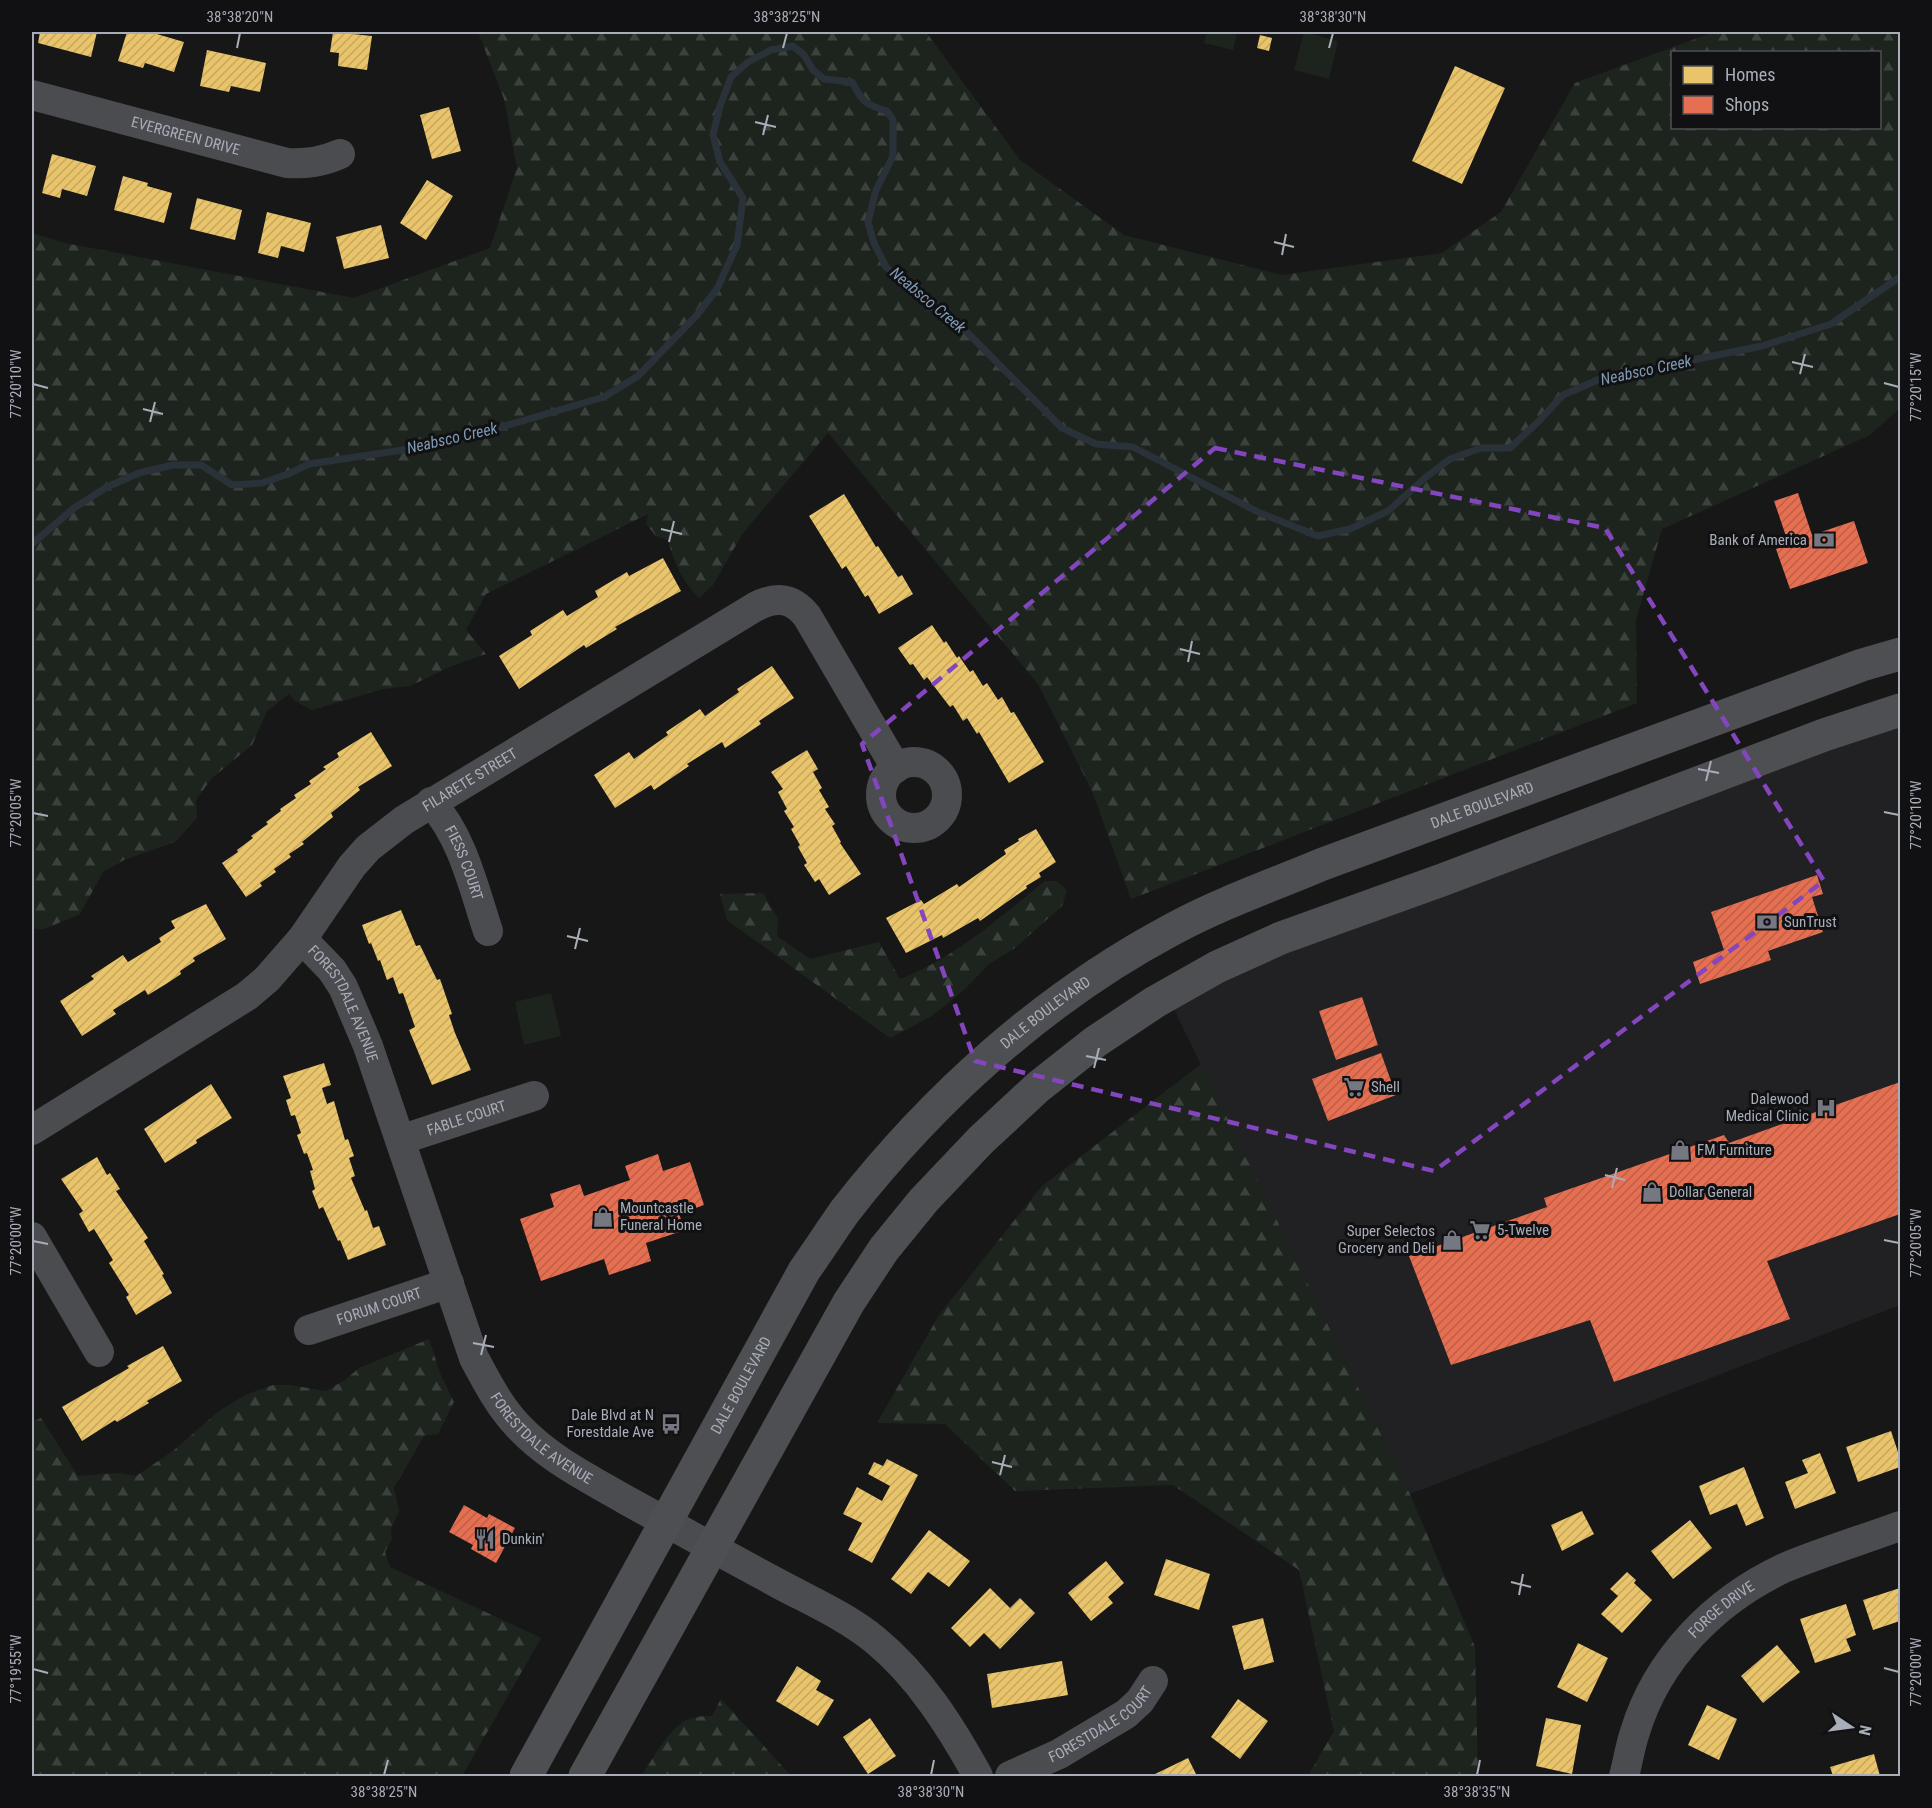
<svg xmlns="http://www.w3.org/2000/svg" width="1932" height="1808" viewBox="0 0 1932 1808" font-family="'Roboto Condensed',sans-serif">
<style>
.built{fill:#212123}
.forest{fill:url(#forest-firs);fill-rule:evenodd}
.park{fill:#1d241e}
.homes{fill:url(#homes-hatch)}
.shops{fill:url(#shops-hatch)}
.lines{fill:none;stroke-linecap:round;stroke-linejoin:round}
.stream{stroke:#2a3239;stroke-width:7}
.minor{stroke:#4b4c50;stroke-width:30}
.major{stroke:#4d4f52;stroke-width:33}
.marked{fill:none;stroke:#8446be;stroke-width:4.5;stroke-dasharray:12 8;stroke-linejoin:round}
.ticks{fill:none;stroke:#a8adb8;stroke-width:2}
.labels{text-anchor:middle;dominant-baseline:central;stroke-width:6;stroke-linejoin:round;paint-order:stroke}
.street-label{font-size:15px;fill:#a8adb8;stroke:#111113}
.poi-label{font-size:15px;fill:#a8adb8;stroke:#111113;text-anchor:start}
.water-label{font-size:16px;font-style:italic;fill:#7f9bb3;stroke:#111113}
.neatline{fill:none;stroke:#a8adb8;stroke-width:2}
.ticks-label{font-size:15px;text-anchor:middle;fill:#a8adb8}
</style>
<defs>
<pattern id="forest-firs" width="22" height="20" patternUnits="userSpaceOnUse" patternTransform="scale(1.5)"><rect width="22" height="20" fill="#1d241e"/><path d="M5 1l3.5 6h-7zM16 11l3.5 6h-7z" fill="#3b413d"/></pattern>
<pattern id="homes-hatch" width="6" height="6" patternUnits="userSpaceOnUse" patternTransform="scale(1.5)"><rect width="6" height="6" fill="#e9c46a"/><path d="M-1 1l2-2M0 6l6-6M5 7l2-2" fill="none" stroke="#c4a760"/></pattern>
<pattern id="shops-hatch" width="6" height="6" patternUnits="userSpaceOnUse" patternTransform="scale(1.5)"><rect width="6" height="6" fill="#e76f51"/><path d="M-1 1l2-2M0 6l6-6M5 7l2-2" fill="none" stroke="#ba604a"/></pattern>
</defs>
<rect width="100%" height="100%" fill="#171717"/>
<path class="built" d="M1900 711V1305L1410 1494 1167 995Z"/>
<path class="forest" d="M478 32H926L1020 160 1124 235 1282 275 1442 253 1501 212 1575 83 1714 32H1900V408L1870 435 1662 529 1636 620 1637 703 1131 899 1092 791 1038 684 828 433 743 533 713 585 699 598C683 583 673 560 668 540L656 536 646 524 648 514 486 594 466 630 486 654 452 666 410 686 383 689 312 710 295 701 289 694 267 711 252 745 212 778 196 800 197 818 175 842 124 860 103 872 80 914 44 929H32V233L65 243 354 298 490 248 517 168 504 99ZM1672 52H1880V128H1672Z
M1045 881H1056L1067 890 1062 906 1015 948 989 964 965 989 932 1016 890 1038 727 920 720 894 763 893 778 919 777 936 810 959 879 942 900 979C955 958 1000 917 1045 881Z
M1201 1064 1410 1494 1475 1647 1478 1776H1308L1334 1731 1299 1570 1173 1485 1015 1491 945 1424 877 1423 939 1315 1041 1187Z
M429 1339 440 1373 454 1402 438 1434 424 1436 394 1488 399 1511 391 1529 392 1539 385 1552 390 1567 541 1638 462 1776H32V1422L41 1418 78 1476 118 1473 136 1476 173 1451 219 1411 245 1395 273 1385H290L326 1391 345 1380 359 1368Z
M721 1699 791 1776H641C653 1760 665 1734 683 1722 691 1717 702 1716 712 1716Z"/>
<path class="park" d="M1207 32H1237L1233 50 1204 43Z
M1304 32 1338 41 1329 79 1294 70Z
M551 993 561 1036 524 1045 515 1002Z"/>
<path class="homes" d="M40 32H97L91 57 38 43Z
M127 32H150L184 42 174 72 145 63 143 68 118 61Z
M333 32 372 36 367 70 338 66 339 53 330 52Z
M1260 35 1272 38 1269 51 1257 48Z
M207 50 266 63 260 92 231 86 229 92 200 86Z
M1455 66 1505 88 1462 184 1412 161Z
M449 107 461 151 432 159 420 115Z
M52 154 96 166 87 196 62 189 60 198 42 193Z
M123 176 148 183 147 186 172 193 164 223 114 210Z
M427 180 453 196 426 240 400 223Z
M197 198 242 210 235 240 190 229Z
M267 212 311 223 304 252 281 246 278 258 258 253Z
M381 225 389 258 344 269 336 237Z
M844 494 876 547 878 546 898 577 902 575 913 594 879 614 868 595 865 597 846 566 842 569 809 516Z
M663 558 681 591 615 627 617 629 586 648 584 645 519 689 499 656 532 635 530 631 563 610 567 616 598 597 595 591 627 572 629 576Z
M932 625 944 643 946 641 957 658 959 656 970 672 973 670 983 686 987 683 998 700 1002 697 1011 713 1014 712 1044 762 1009 783 979 732 977 734 967 718 963 721 953 705 950 707 927 677 924 680 913 664 910 665 898 648Z
M772 666 794 698 759 721 761 724 725 748 722 742 687 764 689 766 654 790 651 785 615 808 594 775 629 752 634 759 668 735 666 732 700 709 705 716 739 692 737 689Z
M371 732 392 766 358 787 360 790 331 813 333 817 302 842 304 844 289 854 291 857 274 869 276 872 260 883 262 886 246 897 222 863 238 852 237 850 253 838 251 836 268 824 266 822 281 811 280 809 296 798 294 795 311 784 309 781 326 769 323 767 339 757 337 753Z
M807 750 818 769 813 772 822 788 819 790 829 807 825 809 835 824 832 826 841 842 840 843 861 874 829 895 819 879 815 882 804 865 807 863 798 847 800 845 791 829 794 827 784 811 787 809 778 792 783 789 771 772Z
M1036 829 1056 862 1039 873 1041 877 1026 886 1027 888 980 921 978 918 943 938 942 935 906 953 886 918 921 900 924 904 957 884 959 887 1006 854 1004 850 1019 841 1018 839Z
M206 904 226 939 193 958 195 961 180 971 181 974 166 984 148 995 145 990 113 1010 116 1014 82 1036 60 1001 94 979 91 976 123 955 128 962 161 942 159 938 175 928 171 921Z
M401 910 416 946 420 945 437 980 440 979 452 1014 449 1015 455 1033 471 1070 432 1085 409 1030 415 1027 403 993 399 994 393 977 387 980 380 960 378 961 371 943 369 944 362 925Z
M324 1063 331 1085 322 1088 327 1104 334 1101 345 1140 348 1139 354 1156 349 1158 355 1176 351 1178 365 1211 367 1210 373 1228 379 1226 386 1245 348 1260 340 1240 338 1241 323 1207 319 1209 312 1191 315 1189 310 1171 313 1170 307 1153 304 1154 297 1135 301 1133 295 1115 291 1116 286 1100 291 1098 283 1076Z
M211 1084 232 1118 196 1140 197 1143 165 1163 144 1129Z
M97 1157 107 1175 110 1173 120 1189 116 1191 148 1238 144 1241 164 1274 162 1275 172 1293 136 1315 126 1297 129 1295 109 1263 113 1260 94 1229 89 1232 79 1214 83 1211 61 1179Z
M163 1346 182 1381 147 1401 149 1403 117 1422 115 1420 82 1441 62 1407 129 1368 127 1366Z
M1891 1431 1900 1458V1467L1858 1482 1846 1447Z
M1820 1453 1836 1493 1795 1509 1785 1482 1808 1473 1802 1460Z
M887 1459 918 1475 872 1563 848 1550 862 1523 843 1514 857 1487 882 1501 890 1486 868 1474 874 1462 883 1466Z
M1744 1467 1764 1518 1746 1526 1737 1504 1710 1515 1699 1486Z
M1582 1511 1594 1534 1562 1551 1551 1525Z
M1690 1520 1712 1548 1673 1579 1651 1551Z
M929 1530 970 1561 949 1587 928 1572 911 1594 891 1579Z
M1166 1559 1210 1574 1199 1610 1154 1595Z
M1106 1561 1124 1583 1108 1597 1113 1603 1091 1621 1068 1593Z
M1627 1572 1636 1580 1634 1583 1652 1600 1622 1633 1601 1614 1618 1596 1610 1589Z
M990 1588 1010 1608 1020 1598 1035 1613 1000 1649 984 1633 970 1647 951 1628Z
M1900 1588V1621L1873 1630 1863 1600Z
M1846 1604 1856 1635 1846 1639 1851 1651 1815 1663 1800 1619Z
M1263 1618 1274 1662 1244 1670 1232 1626Z
M1578 1643 1608 1658 1587 1702 1557 1687Z
M1777 1645 1800 1672 1763 1703 1741 1676Z
M1062 1661 1068 1695 992 1708 987 1674Z
M797 1666 821 1681 816 1690 834 1700 818 1726 776 1701Z
M1238 1699 1268 1721 1240 1759 1211 1737Z
M1707 1705 1737 1719 1719 1760 1688 1745Z
M870 1718 896 1756 868 1774 843 1737Z
M1546 1718 1581 1725 1572 1774 1536 1766Z
M1874 1754 1880 1776H1833L1830 1767Z
M1188 1758 1197 1776H1151Z"/>
<path class="shops" d="M1798 493 1812 535 1854 521 1868 563 1790 589 1776 549 1789 545 1774 501Z
M1817 875 1823 894 1812 897 1823 932 1768 951 1771 960 1700 984 1693 962 1724 950 1711 912Z
M1362 997 1378 1045 1336 1060 1319 1011Z
M1381 1053 1396 1095 1328 1121 1312 1079Z
M1900 1082V1214L1767 1261 1790 1319 1614 1382 1590 1320 1451 1365 1409 1256 1547 1207 1544 1198 1724 1135 1729 1143Z
M658 1154 663 1171 690 1162 704 1205 679 1214 685 1230 646 1243 651 1261 609 1275 604 1259 541 1281 520 1219 554 1207 550 1194 580 1184 584 1196 630 1180 625 1166Z
M464 1505 487 1518 489 1514 515 1528 496 1563 471 1549 473 1545 449 1532Z"/>
<g class="lines">
<path class="stream" d="M32 544 74 508 107 487 139 473 173 465H201L232 485 262 483 288 474 309 464 443 444 604 397 638 376 697 315 717 289 737 245 743 198 720 162 713 135 720 106 731 77 748 62 771 50 793 46 804 55 813 70 824 79 852 82C862 101 865 105 887 111L893 120V156L876 190 868 222 874 243 886 267 907 287 945 310 1062 428 1096 444 1133 447 1260 513 1318 536 1350 529 1388 511 1425 478 1450 459 1481 448H1510L1539 421 1563 395 1600 379 1635 370 1668 365 1762 346 1831 324 1900 277"/>
<g class="minor">
<path id="s1" d="M32 95 287 163C307 164 322 162 340 154"/>
<circle cx="914" cy="795" r="33"/>
<path id="s2" d="M431 802C463 838 473 886 488 931"/>
<path id="s3" d="M302 939 332 970 343 987 368 1046 474 1358C487 1382 499 1406 518 1426 549 1459 588 1478 626 1500 678 1529 729 1557 781 1585 813 1602 847 1617 875 1640 919 1676 951 1727 978 1776"/>
<path id="s4" d="M32 1130 247 996 267 979 302 939 352 866 368 848 404 820 755 607C775 596 792 597 807 616L896 768"/>
<path id="s5" d="M400 1140 534 1096"/>
<path d="M32 1237 99 1352"/>
<path id="s6" d="M309 1330 449 1283"/>
<path id="s7" d="M1010 1776 1059 1754 1126 1714 1140 1701 1153 1681"/>
<path id="s8" d="M1624 1776C1628 1762 1630 1746 1635 1732 1657 1659 1715 1600 1784 1568 1822 1552 1862 1540 1900 1526"/>
</g>
<g class="major">
<path id="s9" d="M526 1776 804 1271C818 1251 831 1231 845 1211 934 1097 1045 997 1173 929 1221 903 1273 885 1323 864L1862 665 1900 654"/>
<path d="M585 1776 849 1302 884 1249 924 1200 981 1140 1038 1087 1095 1042 1155 1002 1217 967 1281 938 1442 880 1824 735 1900 710"/>
</g>
</g>
<path class="marked" d="M1215 448 1605 528 1824 881 1434 1171 975 1061 862 744Z"/>
<path class="ticks" d="M237 48 240 33M783 48 787 33M1329 48 1333 33M755 122 776 127M763 135 768 115M1274 242 1294 247M1282 255 1286 234M1792 362 1813 367M1800 374 1805 354M1884 383 1899 387M33 384 48 388M143 409 163 414M150 422 155 402M661 529 682 534M669 542 674 521M1180 649 1200 654M1188 662 1192 641M1698 769 1719 773M1706 781 1711 761M1884 812 1899 815M33 813 48 816M567 936 588 941M575 949 580 928M1086 1056 1106 1060M1094 1068 1099 1048M1605 1175 1625 1180M1612 1188 1617 1168M1884 1240 1899 1243M33 1241 48 1244M473 1343 494 1347M481 1355 486 1335M992 1462 1012 1467M1000 1475 1005 1455M1511 1582 1531 1587M1519 1595 1523 1574M1884 1668 1899 1672M33 1669 48 1673M384 1775 388 1760M931 1775 934 1760M1477 1775 1480 1760"/>
<defs>
<g id="bank-bare" transform="scale(1.62)"><path d="M-6-4H6V4H-6ZM0-2.3a2.3 2.3 0 1 0 0 4.6a2.3 2.3 0 1 0 0-4.6Z" fill="#757880" stroke="#111113" stroke-width="2.5" paint-order="stroke"/></g>
<g id="supermarket-bare" transform="scale(1.62)"><path d="M-6-5.5h2.5l.6 2H6L4.5 2H-2.5L-4.4-4H-6ZM-1.5 3.2a1.3 1.3 0 1 0 .1 0ZM3 3.2a1.3 1.3 0 1 0 .1 0Z" fill="#757880" stroke="#111113" stroke-width="2.5" paint-order="stroke"/></g>
<g id="hospital-bare" transform="scale(1.62)"><path d="M-5-5h3v3.5h4V-5h3V5h-3V1.5h-4V5h-3Z" fill="#757880" stroke="#111113" stroke-width="2.5" paint-order="stroke"/></g>
<g id="shop-bare" transform="scale(1.62)"><path d="M-5-2.5h2.3a2.7 3.5 0 0 1 5.4 0H5L5.5 6h-11ZM-1.5-2.5h3a1.5 2.3 0 0 0-3 0Z" fill="#757880" stroke="#111113" stroke-width="2.5" paint-order="stroke"/></g>
<g id="bus-bare" transform="scale(1.62)"><path d="M-5-6H5V4H4V6H2V4H-2V6H-4V4H-5ZM-3.5-4V0h7V-4ZM-3.5 1.2v1.5H-2V1.2ZM2 1.2v1.5H3.5V1.2Z" fill="#757880" stroke="#111113" stroke-width="2.5" paint-order="stroke"/></g>
<g id="restaurant-bare" transform="scale(1.62)"><path d="M-5-6h1v4h1v-4h1v4h1v-4h1v5L-1.5 .5V6h-2V.5L-5-1ZM5-6V6H3V1.5H1.5Q1.5-4 5-6Z" fill="#757880" stroke="#111113" stroke-width="2.5" paint-order="stroke"/></g>
</defs>
<g fill-rule="evenodd">
<use href="#bank-bare" x="1824" y="540"/>
<use href="#bank-bare" x="1767" y="922"/>
<use href="#supermarket-bare" x="1354" y="1087"/>
<use href="#hospital-bare" x="1826" y="1108"/>
<use href="#shop-bare" x="1680" y="1150"/>
<use href="#shop-bare" x="1652" y="1192"/>
<use href="#shop-bare" x="603" y="1217"/>
<use href="#supermarket-bare" x="1480" y="1230"/>
<use href="#shop-bare" x="1452" y="1240"/>
<use href="#bus-bare" x="671" y="1424"/>
<use href="#restaurant-bare" x="485" y="1539"/>
</g>
<g class="labels">
<g class="street-label">
<text stroke="none"><textPath href="#s1" startOffset="159">EVERGREEN DRIVE</textPath></text>
<text stroke="none"><textPath href="#s4" startOffset="568">FILARETE STREET</textPath></text>
<text stroke="none"><textPath href="#s9" startOffset="1418">DALE BOULEVARD</textPath></text>
<text stroke="none"><textPath href="#s2" startOffset="70">FIESS COURT</textPath></text>
<text stroke="none"><textPath href="#s3" startOffset="78">FORESTDALE AVENUE</textPath></text>
<text stroke="none"><textPath href="#s9" startOffset="932">DALE BOULEVARD</textPath></text>
<text stroke="none"><textPath href="#s5" startOffset="70">FABLE COURT</textPath></text>
<text stroke="none"><textPath href="#s6" startOffset="74">FORUM COURT</textPath></text>
<text stroke="none"><textPath href="#s9" startOffset="446">DALE BOULEVARD</textPath></text>
<text stroke="none"><textPath href="#s3" startOffset="564">FORESTDALE AVENUE</textPath></text>
<text stroke="none"><textPath href="#s8" startOffset="198">FORGE DRIVE</textPath></text>
<text stroke="none"><textPath href="#s7" startOffset="105">FORESTDALE COURT</textPath></text>
</g>
<g class="poi-label">
<text x="1807" y="540" text-anchor="end">Bank of America</text>
<text x="1784" y="922">SunTrust</text>
<text x="1371" y="1087">Shell</text>
<text x="1809" y="1099" text-anchor="end">Dalewood<tspan x="1809" dy="17">Medical Clinic</tspan></text>
<text x="1697" y="1150">FM Furniture</text>
<text x="1669" y="1192">Dollar General</text>
<text x="620" y="1208">Mountcastle<tspan x="620" dy="17">Funeral Home</tspan></text>
<text x="1497" y="1230">5-Twelve</text>
<text x="1435" y="1231" text-anchor="end">Super Selectos<tspan x="1435" dy="17">Grocery and Deli</tspan></text>
<text x="654" y="1415" text-anchor="end">Dale Blvd at N<tspan x="654" dy="17">Forestdale Ave</tspan></text>
<text x="502" y="1539">Dunkin'</text>
</g>
<g class="water-label">
<text transform="translate(928 300) rotate(40)">Neabsco Creek</text>
<text transform="translate(1646 370) rotate(-12)">Neabsco Creek</text>
<text transform="translate(452 438) rotate(-13)">Neabsco Creek</text>
</g>
</g>
<rect width="1932" height="1808" fill="none" stroke="#111113" stroke-width="66"/>
<rect x="1671" y="51" width="210" height="78" fill="#111113" stroke="#4d4f55" stroke-width="1.5"/>
<rect x="1683" y="66" width="30" height="18" fill="#e9c46a" stroke="#4d4f55" stroke-width="1.5"/>
<text x="1725" y="81" font-size="18" fill="#a8adb8">Homes</text>
<rect x="1683" y="96" width="30" height="18" fill="#e76f51" stroke="#4d4f55" stroke-width="1.5"/>
<text x="1725" y="111" font-size="18" fill="#a8adb8">Shops</text>
<g transform="translate(1851 1727) rotate(103)" stroke="#111113" stroke-width="4.5" paint-order="stroke">
<path d="M0-4.5L10 22L0 15L-10 22Z" fill="#a8adb8"/>
<text y="-9" font-size="16" font-weight="bold" text-anchor="middle" fill="#a8adb8">N</text>
</g>
<rect x="33" y="33" width="1866" height="1742" class="neatline"/>
<g class="ticks-label">
<text x="240" y="22">38°38'20"N</text>
<text x="787" y="22">38°38'25"N</text>
<text x="1333" y="22">38°38'30"N</text>
<text transform="translate(16 384) rotate(-90)" y="5">77°20'10"W</text>
<text transform="translate(1916 387) rotate(-90)" y="5">77°20'15"W</text>
<text transform="translate(16 813) rotate(-90)" y="5">77°20'05"W</text>
<text transform="translate(1916 815) rotate(-90)" y="5">77°20'10"W</text>
<text transform="translate(16 1241) rotate(-90)" y="5">77°20'00"W</text>
<text transform="translate(1916 1243) rotate(-90)" y="5">77°20'05"W</text>
<text transform="translate(16 1669) rotate(-90)" y="5">77°19'55"W</text>
<text transform="translate(1916 1672) rotate(-90)" y="5">77°20'00"W</text>
<text x="384" y="1797">38°38'25"N</text>
<text x="931" y="1797">38°38'30"N</text>
<text x="1477" y="1797">38°38'35"N</text>
</g>
</svg>
